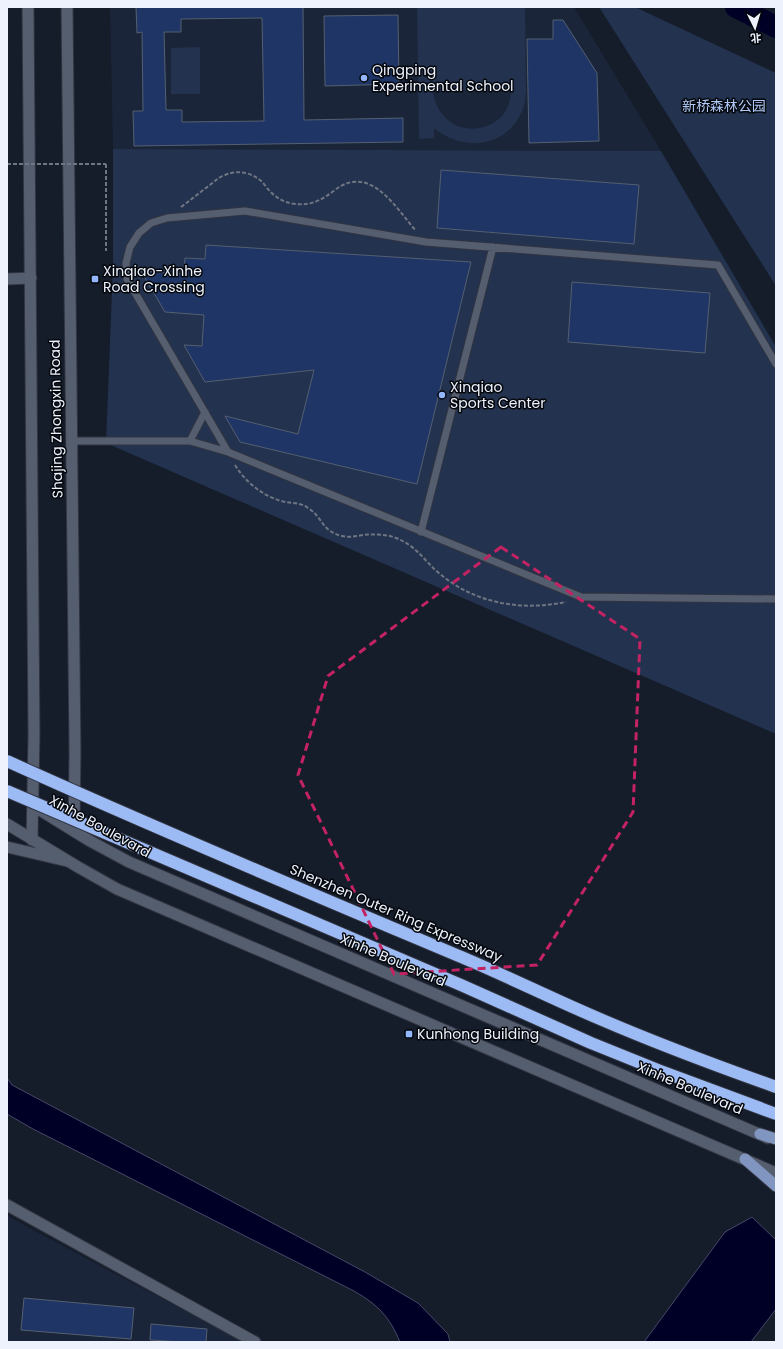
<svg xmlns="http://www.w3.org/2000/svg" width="783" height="1349" viewBox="0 0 783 1349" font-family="Poppins,'Noto Sans SC',sans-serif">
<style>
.built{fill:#1b2539}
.green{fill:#23324e;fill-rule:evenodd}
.water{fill:#000027;stroke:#474967}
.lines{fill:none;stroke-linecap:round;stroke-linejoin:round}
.river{stroke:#000027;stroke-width:22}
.building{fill:#1e3565;stroke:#555f70;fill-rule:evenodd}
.service-casing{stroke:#323541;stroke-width:9}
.minor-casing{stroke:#323541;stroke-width:13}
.tertiary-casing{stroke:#323541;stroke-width:13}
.secondary-casing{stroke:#323541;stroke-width:13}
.primary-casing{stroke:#323541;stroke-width:13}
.path{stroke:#6f7582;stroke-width:2;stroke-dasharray:4 2;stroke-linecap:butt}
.service{stroke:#555e6f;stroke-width:7}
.minor{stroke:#555e6f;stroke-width:11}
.tertiary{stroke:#555e6f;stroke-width:11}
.secondary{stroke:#555e6f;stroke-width:11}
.primary{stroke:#8095bf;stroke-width:11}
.motorway-bridge-casing{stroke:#323541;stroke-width:14;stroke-linecap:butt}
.path-bridge{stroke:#6f7582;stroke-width:2;stroke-dasharray:4 2;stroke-linecap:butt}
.motorway-bridge{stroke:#9cbaf4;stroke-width:12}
.marked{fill:none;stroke:#c42363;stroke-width:3;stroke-dasharray:8 5;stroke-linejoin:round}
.poi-dot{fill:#93b7fd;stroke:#04070c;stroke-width:1.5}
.labels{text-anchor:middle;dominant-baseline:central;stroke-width:3;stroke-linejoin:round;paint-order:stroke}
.poi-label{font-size:14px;fill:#edf2fd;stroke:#04070c;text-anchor:start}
.park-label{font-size:14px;fill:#b0c9f8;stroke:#04070c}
.street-label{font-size:14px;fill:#edf2fd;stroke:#04070c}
</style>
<rect width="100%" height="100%" fill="#151c2a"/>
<path class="built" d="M110 7H574L661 151 113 149Z
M7 1215 24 1225 243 1342H7Z"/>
<path class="green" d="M417 7H525L526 90C526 97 525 104 522 111 507 148 462 152 434 128V138L419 139ZM511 89C512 138 440 145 433 91Z
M599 7H635L776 73V286Z
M200 47V94H171V48Z
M113 149 661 151 776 347V734L106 443 113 266Z"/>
<path class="water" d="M7 1078 12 1085 365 1272 418 1303 448 1334 450 1342H400C389 1316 378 1305 354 1291L33 1129 7 1114Z
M752 1217 776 1240V1309L751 1342H644L725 1232Z"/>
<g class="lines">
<path class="river" d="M736 7 776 27"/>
</g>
<path class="building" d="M136 7H303L304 120 403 118V142L134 146 133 111H143L142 32 137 33ZM262 18 264 121 182 122V110H166L164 32H181V19Z
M398 15 399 84 325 86 324 16Z
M553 20H563L597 73 599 141 529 143 527 39H553Z
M441 170 639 185 634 244 437 228Z
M206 245 471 262 417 484 240 442 225 416 298 434 314 370 205 382 184 345 202 346 204 315 165 312 141 271 184 274 185 258 205 259Z
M572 282 710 293 705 353 568 342Z
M24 1298 134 1308 131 1339 21 1330Z
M151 1324 207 1329 206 1342H179L150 1340Z"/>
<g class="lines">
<g class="service-casing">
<path id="service" d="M776 364 718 265 426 242 245 211 167 218 151 223 139 233 130 247 126 263 127 279 228 452 581 597 776 599
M72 441H190L228 452
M190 441 205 412
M421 532 493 247"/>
</g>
<g class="minor-casing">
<path id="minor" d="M7 279 31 278
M7 1205 255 1342"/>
</g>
<g class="tertiary-casing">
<path id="tertiary" d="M28 7 34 735 32 840
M67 7 75 752 74 829
M7 847 67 861"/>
</g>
<g class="secondary-casing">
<path id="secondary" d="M35 807 90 841 129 862 768 1138
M7 824 78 867 117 889 776 1173"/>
</g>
<g class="primary-casing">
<path id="primary" d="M760 1134 776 1139
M745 1159 776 1186"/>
</g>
<path class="path" d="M106 164V251
M181 207C191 200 200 192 210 185 215 181 219 177 225 175 238 169 255 173 264 184 272 195 282 203 296 204 312 206 323 199 335 190 370 163 396 208 416 231
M235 465C246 483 264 497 285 502 293 503 302 503 308 508 323 517 321 531 342 536 350 538 356 536 363 535 374 534 386 534 396 538 417 546 424 561 440 574 476 604 522 611 566 602"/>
<use href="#service" class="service"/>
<use href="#minor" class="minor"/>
<use href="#tertiary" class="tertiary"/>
<use href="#secondary" class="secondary"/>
<use href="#primary" class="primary"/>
<g class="motorway-bridge-casing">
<path id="motorway-bridge" d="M7 761C159 830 312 894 466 959 511 978 555 1000 600 1019 658 1044 717 1066 776 1087
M7 791 461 985 591 1043 658 1070 776 1114"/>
</g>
<path class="path-bridge" d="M7 164H106"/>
<use href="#motorway-bridge" class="motorway-bridge"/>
</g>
<path class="marked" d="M501 547 640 639 633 812 537 965 394 974 298 775 328 676Z"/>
<g class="poi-dot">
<circle cx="364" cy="78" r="4"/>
<rect x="91" y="275" width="8" height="8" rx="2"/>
<circle cx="442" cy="395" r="4"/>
<rect x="405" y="1030" width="8" height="8" rx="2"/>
</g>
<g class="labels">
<g class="poi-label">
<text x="372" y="70">Qingping<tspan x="372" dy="16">Experimental School</tspan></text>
<text x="103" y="271">Xinqiao-Xinhe<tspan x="103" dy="16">Road Crossing</tspan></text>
<text x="450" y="387">Xinqiao<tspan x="450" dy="16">Sports Center</tspan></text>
<text x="417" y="1034">Kunhong Building</text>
</g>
<g class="park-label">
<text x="724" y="106">新桥森林公园</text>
</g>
<g class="street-label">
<text transform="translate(56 419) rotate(-91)">Shajing Zhongxin Road</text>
<text transform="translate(100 826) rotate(29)">Xinhe Boulevard</text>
<text transform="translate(396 913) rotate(23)">Shenzhen Outer Ring Expressway</text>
<text transform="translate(393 960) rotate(23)">Xinhe Boulevard</text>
<text transform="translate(690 1088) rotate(23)">Xinhe Boulevard</text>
</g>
</g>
<rect width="783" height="1349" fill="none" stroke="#edf2fd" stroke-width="16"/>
<g transform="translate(755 28) rotate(175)" stroke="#04070c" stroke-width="3" paint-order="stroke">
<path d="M0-3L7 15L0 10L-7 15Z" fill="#edf2fd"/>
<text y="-6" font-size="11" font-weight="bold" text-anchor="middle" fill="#edf2fd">北</text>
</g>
</svg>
